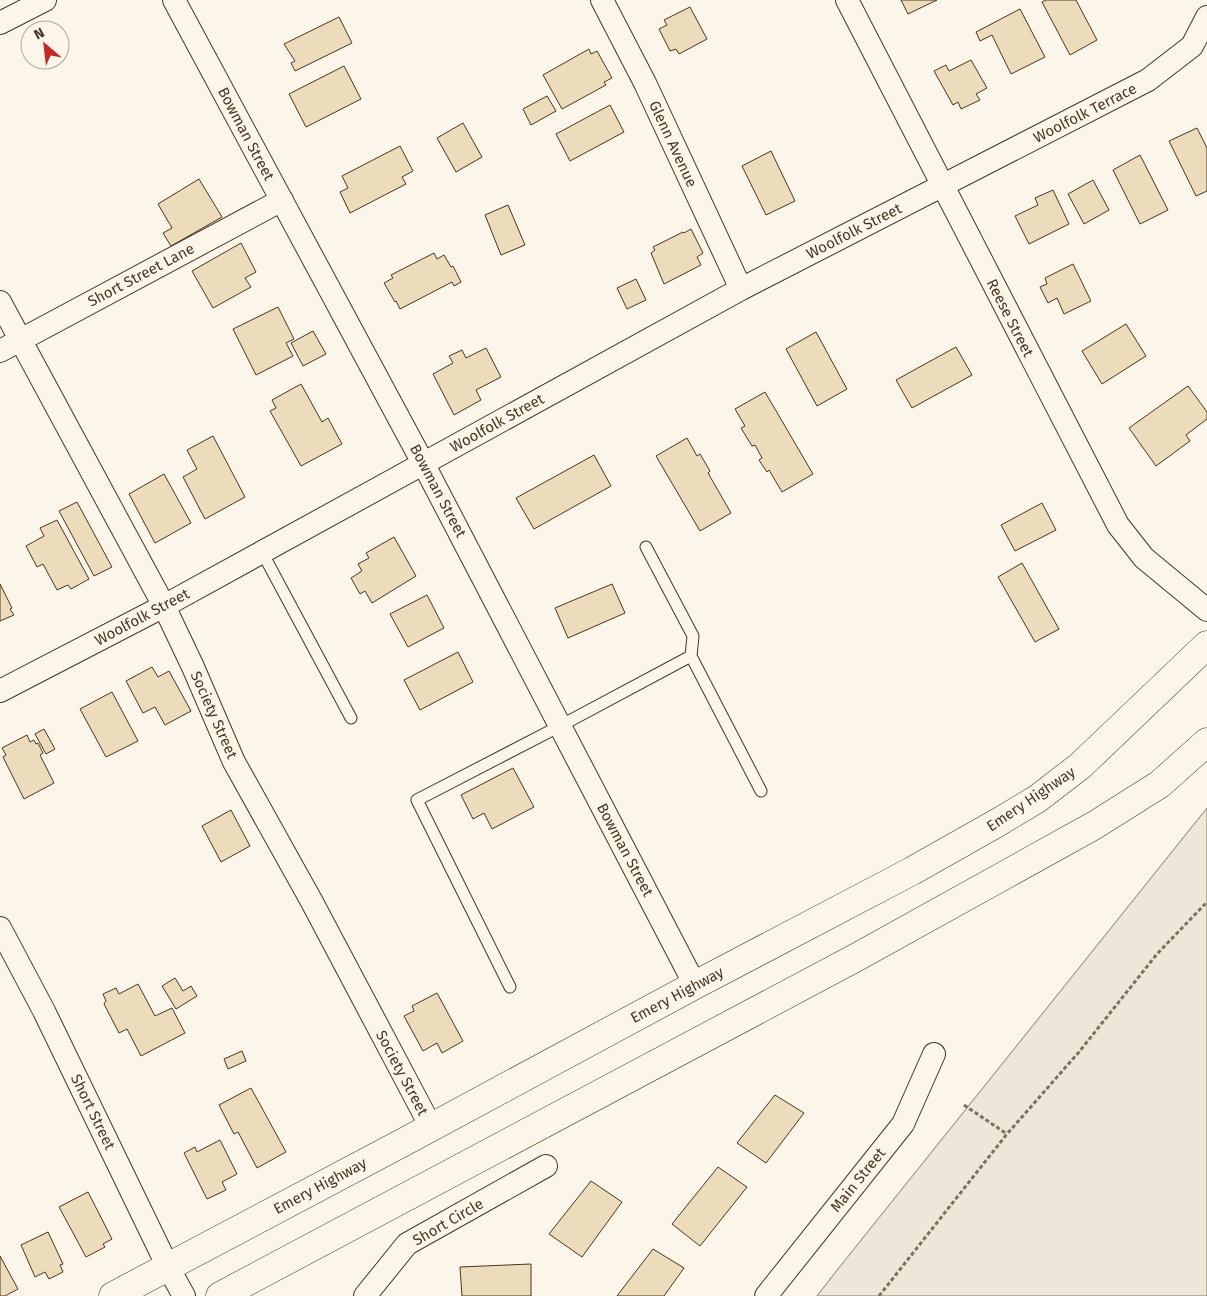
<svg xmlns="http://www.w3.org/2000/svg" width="1207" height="1296" viewBox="0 0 1207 1296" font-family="'Fira Sans',sans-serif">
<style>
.green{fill:#ede6d9;stroke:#887966}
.building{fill:#ecdcbc;stroke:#4a3520}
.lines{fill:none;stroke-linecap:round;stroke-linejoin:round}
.service-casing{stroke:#4a3520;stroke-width:13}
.minor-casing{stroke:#4a3520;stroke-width:24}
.trunk-casing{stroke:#4a3520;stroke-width:29}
.path{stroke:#7f6f5c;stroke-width:3;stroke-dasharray:4 2.5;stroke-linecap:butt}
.service{stroke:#fbf6e9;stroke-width:11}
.minor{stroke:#fbf6e9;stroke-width:22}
.trunk{stroke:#fbf6e9;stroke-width:28}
.labels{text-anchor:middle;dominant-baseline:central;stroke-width:4;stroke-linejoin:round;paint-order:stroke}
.street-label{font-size:15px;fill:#4a3520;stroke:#fbf6e9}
</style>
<rect width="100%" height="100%" fill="#fbf6e9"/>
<path class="green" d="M1207 808V1296H817L838 1269Z"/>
<path class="building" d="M901 0H937L908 14Z
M1046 0H1076L1097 40 1070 55 1042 2Z
M690 7 707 39 679 54 676 49 670 51 659 29 667 25 664 20Z
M1020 9 1045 57 1011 74 992 35 980 41 976 32Z
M339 17 352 43 295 71 291 63 295 61 284 44Z
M589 49 591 54 597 51 612 78 604 82 606 85 562 109 543 75Z
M971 60 987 88 976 94 980 100 961 109 958 102 953 105 934 71 946 65 949 71Z
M344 66 361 99 306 127 289 94Z
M547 96 556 111 531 125 523 109Z
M610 105 624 132 570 161 556 134Z
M463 123 482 157 456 172 437 138Z
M1197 128 1207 148V191L1196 196 1169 141Z
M400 146 413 171 402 177 406 184 350 213 340 192 348 188 342 176Z
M771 151 795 201 766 215 742 166Z
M1140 155 1168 210 1140 224 1113 170Z
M199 179 222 217 171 246 163 233 172 228 158 204Z
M1093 180 1109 210 1084 224 1068 194Z
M1053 190 1069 224 1029 244 1015 216 1038 205 1035 198Z
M508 205 525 245 501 255 485 215Z
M691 229 703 253 697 257 701 265 664 284 651 253 655 250 653 247 683 232 684 233Z
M241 243 256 272 245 278 251 287 213 308 192 271Z
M434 253 437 259 444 255 451 267 453 266 461 282 454 286 452 282 400 309 396 301 395 302 384 283 393 278 391 275Z
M1073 264 1091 301 1064 314 1057 298 1048 303 1040 287 1047 284 1045 278Z
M636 279 646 300 627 309 617 288Z
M278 307 294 339 286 343 293 356 256 375 233 329Z
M1126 324 1146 356 1102 384 1082 351Z
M313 331 326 354 303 366 291 343Z
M816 332 847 389 817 406 786 349Z
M956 347 972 375 912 408 896 380Z
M486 348 501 377 476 390 481 400 454 415 433 374 453 363 449 356 462 350 466 358Z
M301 384 322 422 328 418 342 444 301 466 270 411 276 408 272 400Z
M1188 386 1207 412V419L1186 435 1190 441 1156 466 1129 428Z
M765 392 813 474 782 492 769 470 767 472 759 460 762 458 755 445 752 446 741 428 745 426 735 409Z
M213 436 245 497 205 519 183 477 197 469 187 450Z
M687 438 697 456 700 454 710 471 708 473 731 513 700 531 656 456Z
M594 455 611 486 534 529 516 498Z
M164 474 191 523 155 543 129 494Z
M77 502 112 567 94 576 59 511Z
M1042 503 1056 530 1015 551 1001 525Z
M57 520 89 579 71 589 68 585 57 590 43 564 37 567 26 546 44 536 40 528Z
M394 537 416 576 372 603 365 591 360 594 351 578 362 571 358 564 369 558 366 553Z
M1022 563 1059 629 1035 642 998 577Z
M0 584 12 608 10 609 14 615 0 621Z
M612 584 625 613 568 638 555 608Z
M427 595 444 628 408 647 390 614Z
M458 652 473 682 420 710 404 680Z
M152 667 158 677 169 671 191 711 165 725 155 707 143 713 126 681Z
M112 692 138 741 106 757 80 709Z
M44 729 55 749 46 754 35 734Z
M27 735 30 742 34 740 36 744 38 743 43 753 40 755 54 783 24 799 3 757 6 755 2 748Z
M513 768 534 807 492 829 484 813 473 819 461 795Z
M231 810 250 846 221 862 202 826Z
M175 978 183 991 191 986 197 996 176 1009 162 986Z
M138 984 155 1016 172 1008 185 1033 141 1056 127 1029 119 1033 104 1004 106 1001 103 994 116 988 119 994Z
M437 993 463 1041 442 1053 437 1043 423 1051 404 1016 414 1011 412 1006Z
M242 1051 246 1061 228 1069 224 1059Z
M251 1088 286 1152 257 1168 238 1132 234 1134 219 1105Z
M775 1095 804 1113 766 1163 737 1143Z
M220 1140 237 1174 222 1182 226 1190 207 1199 184 1153 195 1147 197 1152Z
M718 1167 747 1187 700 1246 672 1224Z
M591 1181 622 1202 582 1257 549 1234Z
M88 1192 112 1239 103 1244 105 1247 86 1257 59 1207Z
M48 1232 63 1264 60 1265 63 1272 49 1279 45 1272 35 1277 21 1245Z
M653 1249 684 1268 664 1296H617Z
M0 1256 18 1289 5 1296H0Z
M531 1264V1296H462L460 1267Z"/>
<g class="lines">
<g class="service-casing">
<path id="service" d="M262 552 351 718
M691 656 761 791
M510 987 417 800 560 726 691 656 693 636 646 547"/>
</g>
<g class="minor-casing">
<path id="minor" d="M174 0 423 463 695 985
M602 0 645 83 741 289
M847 0 1118 525 1144 558 1207 610
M0 23 45 0
M0 302 164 606 193 667 234 762 312 902 431 1127
M0 351 282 200
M0 691 164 606 741 289 1148 80 1192 46 1207 17
M0 928 44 1011 168 1267 184 1296
M365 1296 407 1244 546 1166
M766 1296 903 1124 934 1054"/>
</g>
<g class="trunk-casing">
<path id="trunk" d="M113 1296 402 1143 695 985 912 871 997 823 1037 799 1080 766 1207 645
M220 1296 857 957 1095 825 1160 784 1207 742"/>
</g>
<path class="path" d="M964 1105 1007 1134
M879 1296 1007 1134 1079 1052 1157 954 1207 902"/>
<use href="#service" class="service"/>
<use href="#minor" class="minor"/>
<use href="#trunk" class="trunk"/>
</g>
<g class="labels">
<g class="street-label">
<text transform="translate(1085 113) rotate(-27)">Woolfolk Terrace</text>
<text transform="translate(246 134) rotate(62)">Bowman Street</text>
<text transform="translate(673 144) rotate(65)">Glenn Avenue</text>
<text transform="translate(854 231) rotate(-27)">Woolfolk Street</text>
<text transform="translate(141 275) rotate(-28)">Short Street Lane</text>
<text transform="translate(1010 318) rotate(63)">Reese Street</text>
<text transform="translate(497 423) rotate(-29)">Woolfolk Street</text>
<text transform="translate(438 491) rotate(62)">Bowman Street</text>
<text transform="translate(142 617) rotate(-28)">Woolfolk Street</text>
<text transform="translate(214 715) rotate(66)">Society Street</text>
<text transform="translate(1031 799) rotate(-34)">Emery Highway</text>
<text transform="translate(625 850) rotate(62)">Bowman Street</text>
<text transform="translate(677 995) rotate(-28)">Emery Highway</text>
<text transform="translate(402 1073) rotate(62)">Society Street</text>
<text transform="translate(93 1112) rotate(64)">Short Street</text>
<text transform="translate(858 1180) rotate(-51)">Main Street</text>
<text transform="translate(320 1186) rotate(-28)">Emery Highway</text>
<text transform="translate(448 1222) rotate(-30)">Short Circle</text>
</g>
</g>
<g transform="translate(45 45) rotate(332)"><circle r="24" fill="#fbf6e9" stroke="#b4a999"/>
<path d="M0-4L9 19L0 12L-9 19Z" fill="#c62828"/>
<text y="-8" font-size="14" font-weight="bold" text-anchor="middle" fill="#4a3520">N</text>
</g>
</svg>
